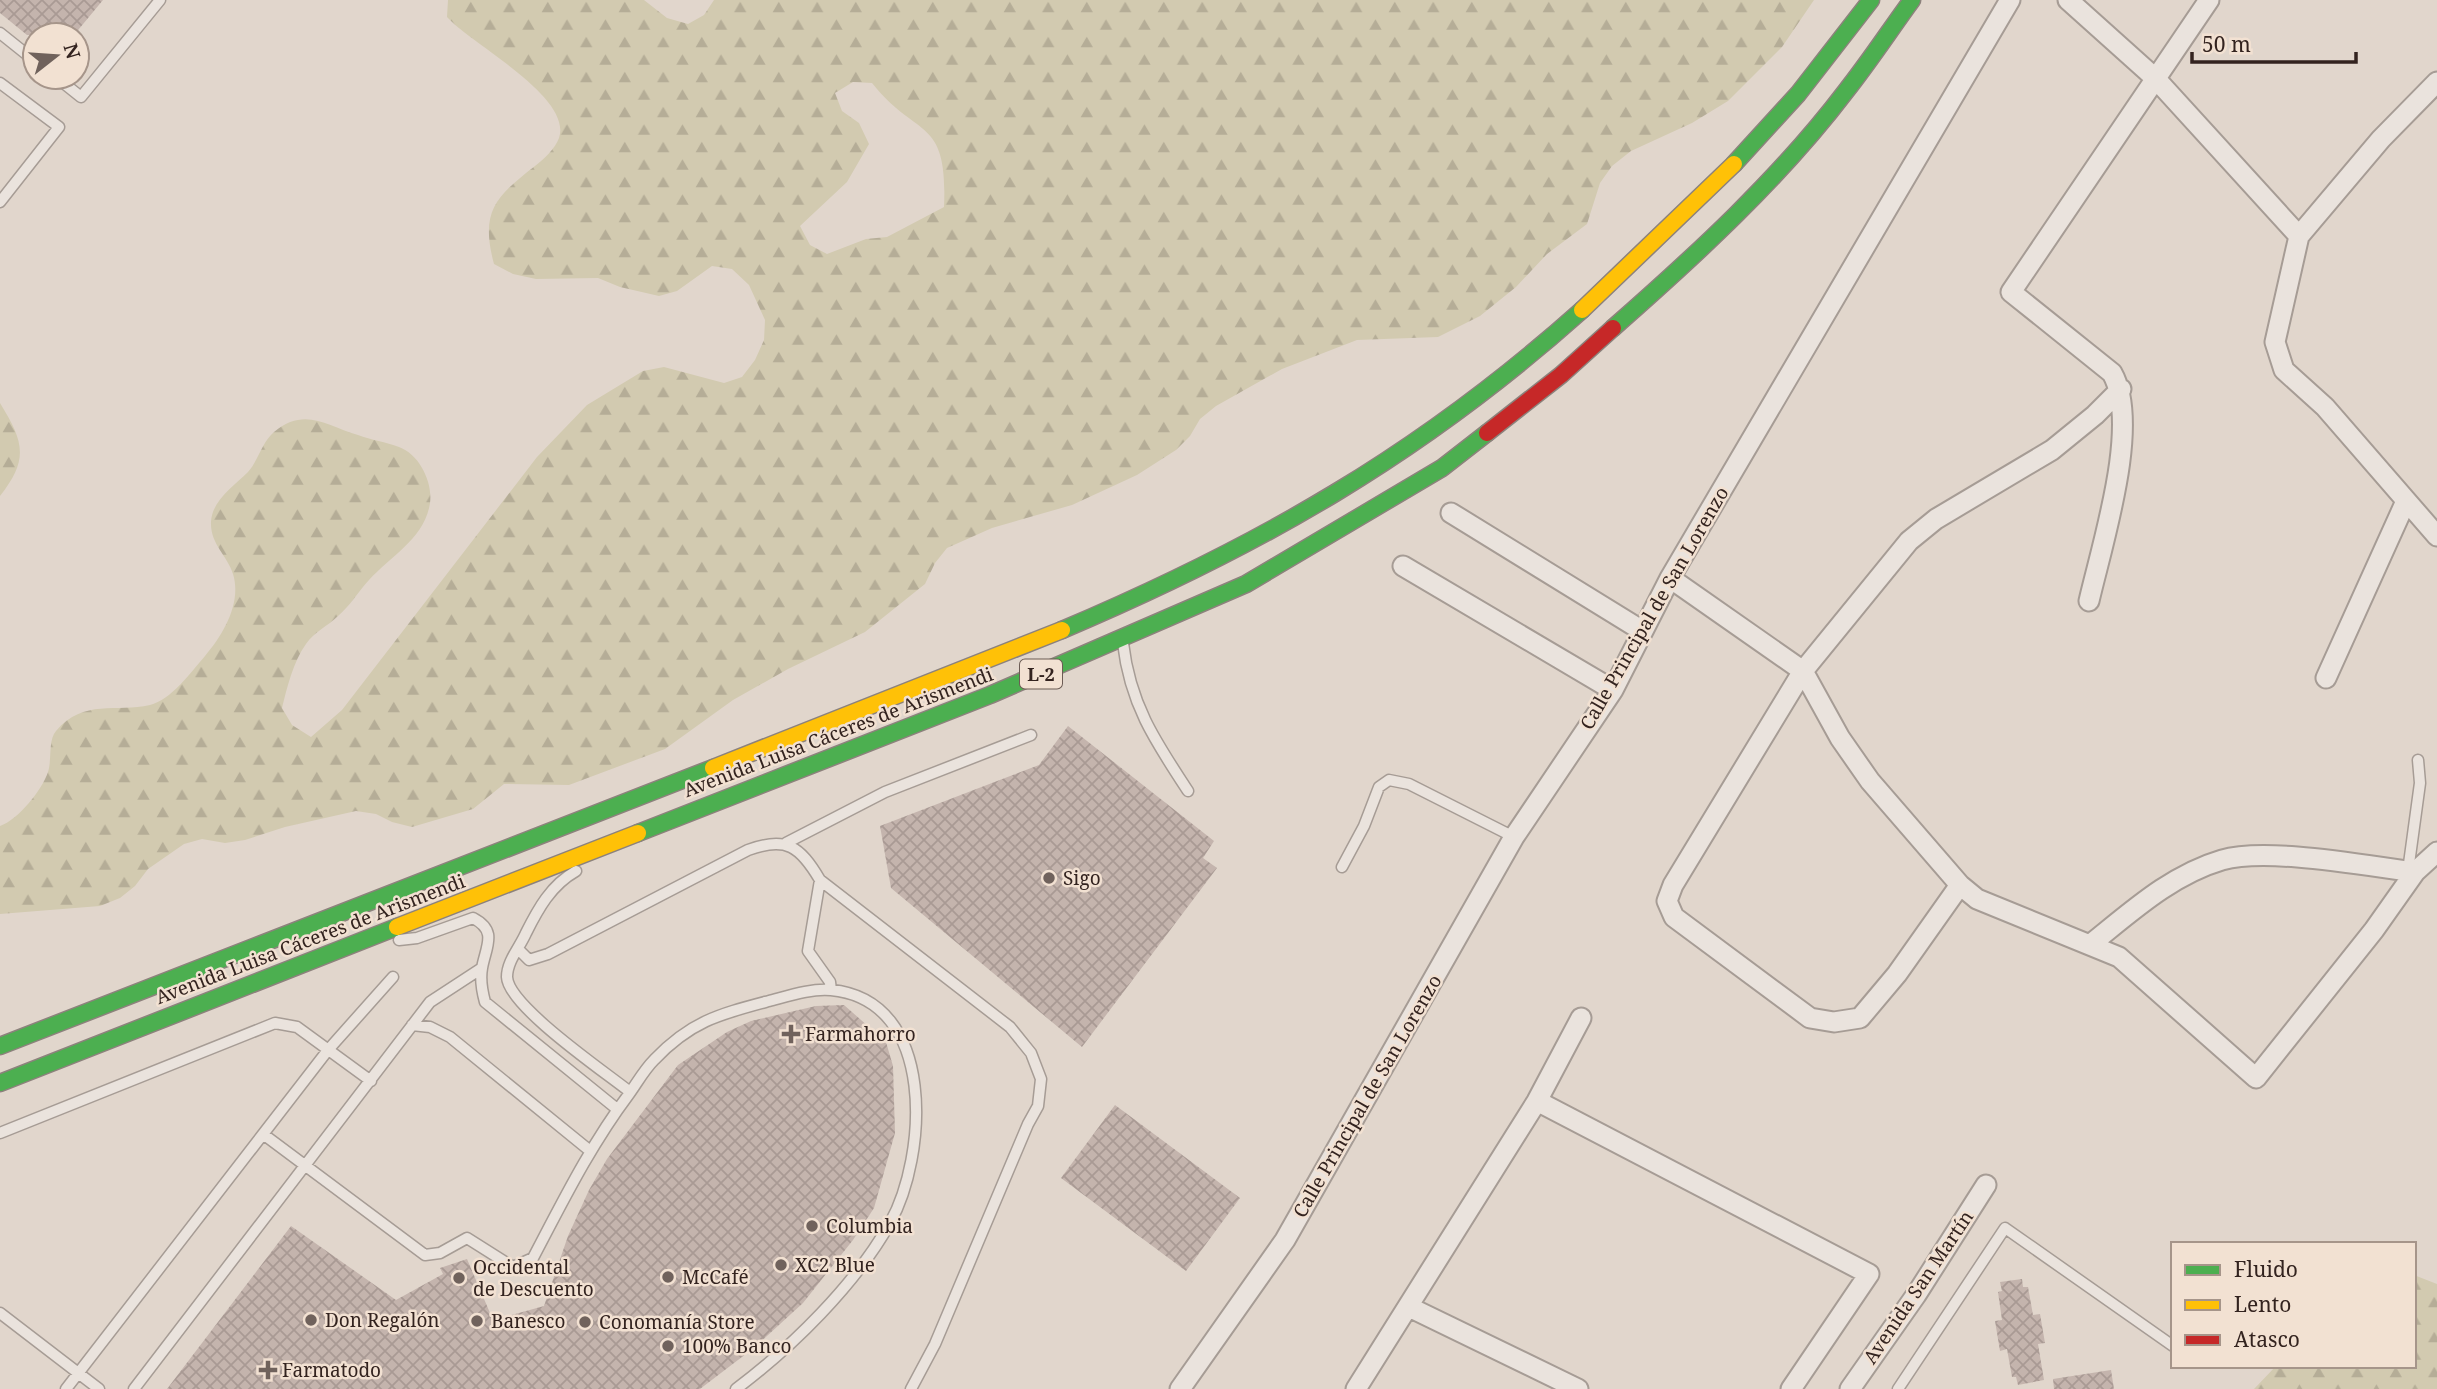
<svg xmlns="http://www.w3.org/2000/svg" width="2437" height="1389" viewBox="0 0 2437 1389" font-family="'Noto Serif',serif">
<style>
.forest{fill:url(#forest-firs);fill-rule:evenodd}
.building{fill:url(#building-cross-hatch)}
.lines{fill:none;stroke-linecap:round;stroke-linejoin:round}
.lane-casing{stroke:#a69c95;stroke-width:13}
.street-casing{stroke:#a69c95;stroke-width:23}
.fast-casing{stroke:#8c827c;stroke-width:19}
.slow-casing{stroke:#8c827c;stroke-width:19}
.jam-casing{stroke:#8c827c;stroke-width:19}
.lane{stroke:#eae3dd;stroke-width:10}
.street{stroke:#eae3dd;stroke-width:19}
.fast{stroke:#4caf50;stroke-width:16}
.slow{stroke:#ffc107;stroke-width:16}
.jam{stroke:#c62828;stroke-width:16}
.poi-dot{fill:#70625c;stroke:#f2e1d2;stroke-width:2.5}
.labels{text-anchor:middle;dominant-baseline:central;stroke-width:5;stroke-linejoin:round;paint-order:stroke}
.shield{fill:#f2e1d2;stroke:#6c5c55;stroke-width:2}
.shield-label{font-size:18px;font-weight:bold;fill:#33231f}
.street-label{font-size:19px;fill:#33231f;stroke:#f2e1d2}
.poi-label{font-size:19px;fill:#33231f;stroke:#f2e1d2;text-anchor:start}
</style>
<defs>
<pattern id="forest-firs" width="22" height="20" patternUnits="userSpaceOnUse" patternTransform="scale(1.75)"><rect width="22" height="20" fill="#d2cab0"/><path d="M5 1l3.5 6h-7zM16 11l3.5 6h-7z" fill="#b5ad97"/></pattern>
<pattern id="building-cross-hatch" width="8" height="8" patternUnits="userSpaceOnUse" patternTransform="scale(1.75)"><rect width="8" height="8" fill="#c4b4ad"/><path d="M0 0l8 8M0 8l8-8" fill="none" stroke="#a99a94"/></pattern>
</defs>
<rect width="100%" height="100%" fill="#e1d6cc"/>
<path class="forest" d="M448 0H644L667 18 688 24 704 15 714 0H1814L1782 47 1728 101 1692 123 1631 151 1612 166 1600 183 1587 224 1547 254 1516 287 1480 316 1438 337 1357 340 1282 369 1216 406 1200 419 1190 436 1176 450 1137 475 1072 505 992 528 947 548 935 563 925 584 865 632 788 669 733 700 665 749 569 785 504 784 473 809 412 827 392 822 376 814 356 811 285 827 245 840 225 843 202 839 184 844 148 869 135 886 120 898 100 906 0 914V826C18 820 42 790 48 772 52 760 48 740 56 731 84 698 116 713 150 705 171 700 191 672 205 656 223 635 242 603 233 574 227 555 210 544 211 522 212 500 234 486 248 472 258 461 262 442 274 432 305 406 327 426 358 435 371 440 386 442 399 447 419 454 433 482 430 503 425 538 391 556 369 580 358 592 350 606 338 616 328 626 314 632 306 644 293 662 287 688 282 708L292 725 311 737 342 710 537 457 587 405 643 371 664 367 724 383 742 377 755 360 764 340 765 320 749 285 732 269 712 266 677 291 659 296 620 287 598 278 536 279 513 274 494 264C480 212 495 197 535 166 544 159 555 149 559 138 573 97 471 44 447 17ZM853 82 872 83C917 140 948 115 944 207L887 237 866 239 827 254 810 245 800 226 847 182 869 144 859 123 842 111 835 93Z
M0 403C24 442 29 459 0 496Z
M2414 1275 2437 1284V1389H2254L2276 1366H2414Z"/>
<path class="building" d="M0 0H103L74 35H27L0 13Z
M1068 726 1214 841 1203 858 1217 868 1082 1047 891 888 880 826 1039 765Z
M844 1005 886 1042 893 1066 895 1133 874 1208 853 1240 803 1303 755 1347 700 1389H167L291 1226 396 1300 443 1274 440 1268 467 1259 493 1320 544 1306 568 1236 589 1190 607 1159 678 1065 727 1032 751 1021 816 1006Z
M1115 1105 1240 1198 1186 1271 1061 1178Z
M2022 1279 2023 1287H2028L2033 1315 2040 1314 2045 1343 2038 1344 2044 1380 2018 1385 2016 1377H2012L2007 1349 2000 1351 1995 1321 2002 1320 1998 1292 2002 1291 2000 1282Z
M2111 1370 2114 1389H2054L2053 1379Z"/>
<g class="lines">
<g class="lane-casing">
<path id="lane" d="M0 33 35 61
M56 77 81 97 160 0
M0 83 59 127 0 202
M1123 643C1130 704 1155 741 1188 791
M786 843 885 792 1031 735
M1342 867 1364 826 1379 787 1389 780 1409 784 1514 837
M576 871C551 885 538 909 526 933 520 947 507 961 507 977 508 1006 605 1072 630 1092
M2408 871 2420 783 2418 760
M820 880 808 951 830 982 831 990
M399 940 417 938 473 918C498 931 486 946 482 968 480 979 482 991 485 1002L617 1109
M518 949 529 960 548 954 748 850C786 836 800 846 820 880L1010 1027 1031 1053 1041 1079 1038 1106 1028 1124 935 1344 911 1389
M412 1025 430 1027 450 1037 589 1150
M0 1133 275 1023 297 1027 371 1081
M263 1134 425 1255 440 1253 467 1238 513 1267 533 1258C563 1201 590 1146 629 1094 637 1083 644 1070 654 1060 691 1021 720 1014 769 1001 788 996 812 988 831 990 938 1000 927 1157 890 1223 855 1285 792 1347 736 1389
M0 1313 99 1389
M66 1389 328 1050 393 977
M134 1389 430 1002 482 968
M1898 1389 2005 1228 2173 1346"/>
</g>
<g class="street-casing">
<path id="street" d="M2068 0 2155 78 2299 236
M2437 82 2381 139 2299 236 2275 342 2284 370 2325 407 2437 536
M1451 513 1641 630
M1403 566 1613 690
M1670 578 1803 671 1840 738 1870 781 1960 885 1977 899 2119 957 2256 1078 2374 930 2415 872 2437 852
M2089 601C2102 544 2141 424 2112 373L2011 292 2209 0
M2326 678 2406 501
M1960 885 1897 974 1860 1018 1834 1022 1810 1018 1674 917 1667 901 1673 885 1803 671 1909 541 1936 519 2052 450 2095 415 2121 389
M2091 944C2131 912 2171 875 2222 860 2267 847 2367 866 2415 872
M1537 1101 1869 1274 1791 1389
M1409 1307 1578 1389
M1180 1389 1285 1240 1514 837 1613 690 1670 578 2010 0
M1356 1389 1537 1101 1581 1018
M1850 1389 1916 1295 1986 1185"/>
</g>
<g class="fast-casing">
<path id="fast" d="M1734 164 1798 94 1871 0
M1613 328C1695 256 1780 178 1846 91 1869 62 1890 30 1912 0
M1062 630C1260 546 1421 454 1582 310
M638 833 990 695 1246 584 1442 468 1487 433
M0 1046 713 768
M0 1083 397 927"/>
</g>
<g class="slow-casing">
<path id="slow" d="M1582 310 1734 164
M713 768 1062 630
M397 927 638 833"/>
</g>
<g class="jam-casing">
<path id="jam" d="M1487 433 1561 375 1613 328"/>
</g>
<use href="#lane" class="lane"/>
<use href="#street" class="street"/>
<use href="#fast" class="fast"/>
<use href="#slow" class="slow"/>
<use href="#jam" class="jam"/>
</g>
<g class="poi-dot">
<circle cx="1049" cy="878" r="7"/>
<path d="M787.5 1023.5h7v7h7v7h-7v7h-7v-7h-7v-7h7z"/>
<circle cx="812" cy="1226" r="7"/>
<circle cx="781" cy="1265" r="7"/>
<circle cx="668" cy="1277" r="7"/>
<circle cx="459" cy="1278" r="7"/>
<circle cx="311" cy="1320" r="7"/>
<circle cx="477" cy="1321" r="7"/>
<circle cx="585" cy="1322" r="7"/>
<circle cx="668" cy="1346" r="7"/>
<path d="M264.5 1359.5h7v7h7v7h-7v7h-7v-7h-7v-7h7z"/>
</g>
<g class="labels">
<rect class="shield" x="1020" y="659.5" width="42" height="29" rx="5"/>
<g class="shield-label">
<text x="1041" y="674">L-2</text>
</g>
<g class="street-label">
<text transform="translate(1654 608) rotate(-60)">Calle Principal de San Lorenzo</text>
<text transform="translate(838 732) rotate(-21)">Avenida Luisa Cáceres de Arismendi</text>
<text transform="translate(310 939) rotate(-21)">Avenida Luisa Cáceres de Arismendi</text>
<text transform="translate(1367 1096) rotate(-60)">Calle Principal de San Lorenzo</text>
<text transform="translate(1918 1287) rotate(-56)">Avenida San Martín</text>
</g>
<g class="poi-label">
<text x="1063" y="878">Sigo</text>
<text x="805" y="1034">Farmahorro</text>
<text x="826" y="1226">Columbia</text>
<text x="795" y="1265">XC2 Blue</text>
<text x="473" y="1267">Occidental<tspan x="473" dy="22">de Descuento</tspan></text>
<text x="682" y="1277">McCafé</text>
<text x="325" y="1320">Don Regalón</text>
<text x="491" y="1321">Banesco</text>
<text x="599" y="1322">Conomanía Store</text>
<text x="682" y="1346">100% Banco</text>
<text x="282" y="1370">Farmatodo</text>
</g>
</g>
<rect x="2171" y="1242" width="245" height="126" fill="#f2e1d2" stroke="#a6958a" stroke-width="2"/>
<rect x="2185" y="1265" width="35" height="10" fill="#4caf50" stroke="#a6958a" stroke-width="2"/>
<text x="2234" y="1277" font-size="21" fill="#33231f">Fluido</text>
<rect x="2185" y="1300" width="35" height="10" fill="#ffc107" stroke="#a6958a" stroke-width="2"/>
<text x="2234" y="1312" font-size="21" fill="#33231f">Lento</text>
<rect x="2185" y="1335" width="35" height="10" fill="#c62828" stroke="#a6958a" stroke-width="2"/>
<text x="2234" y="1347" font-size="21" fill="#33231f">Atasco</text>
<g transform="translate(56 56) rotate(73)"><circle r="33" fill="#f2e1d2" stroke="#a6958a" stroke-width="2"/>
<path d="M0-5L12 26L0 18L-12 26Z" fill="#70625c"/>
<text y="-10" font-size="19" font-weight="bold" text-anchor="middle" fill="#33231f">N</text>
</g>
<path d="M2192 52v10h164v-10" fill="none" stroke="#33231f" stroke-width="3.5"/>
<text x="2202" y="52" font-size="21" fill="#33231f" stroke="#f2e1d2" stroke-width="5" paint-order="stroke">50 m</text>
</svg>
